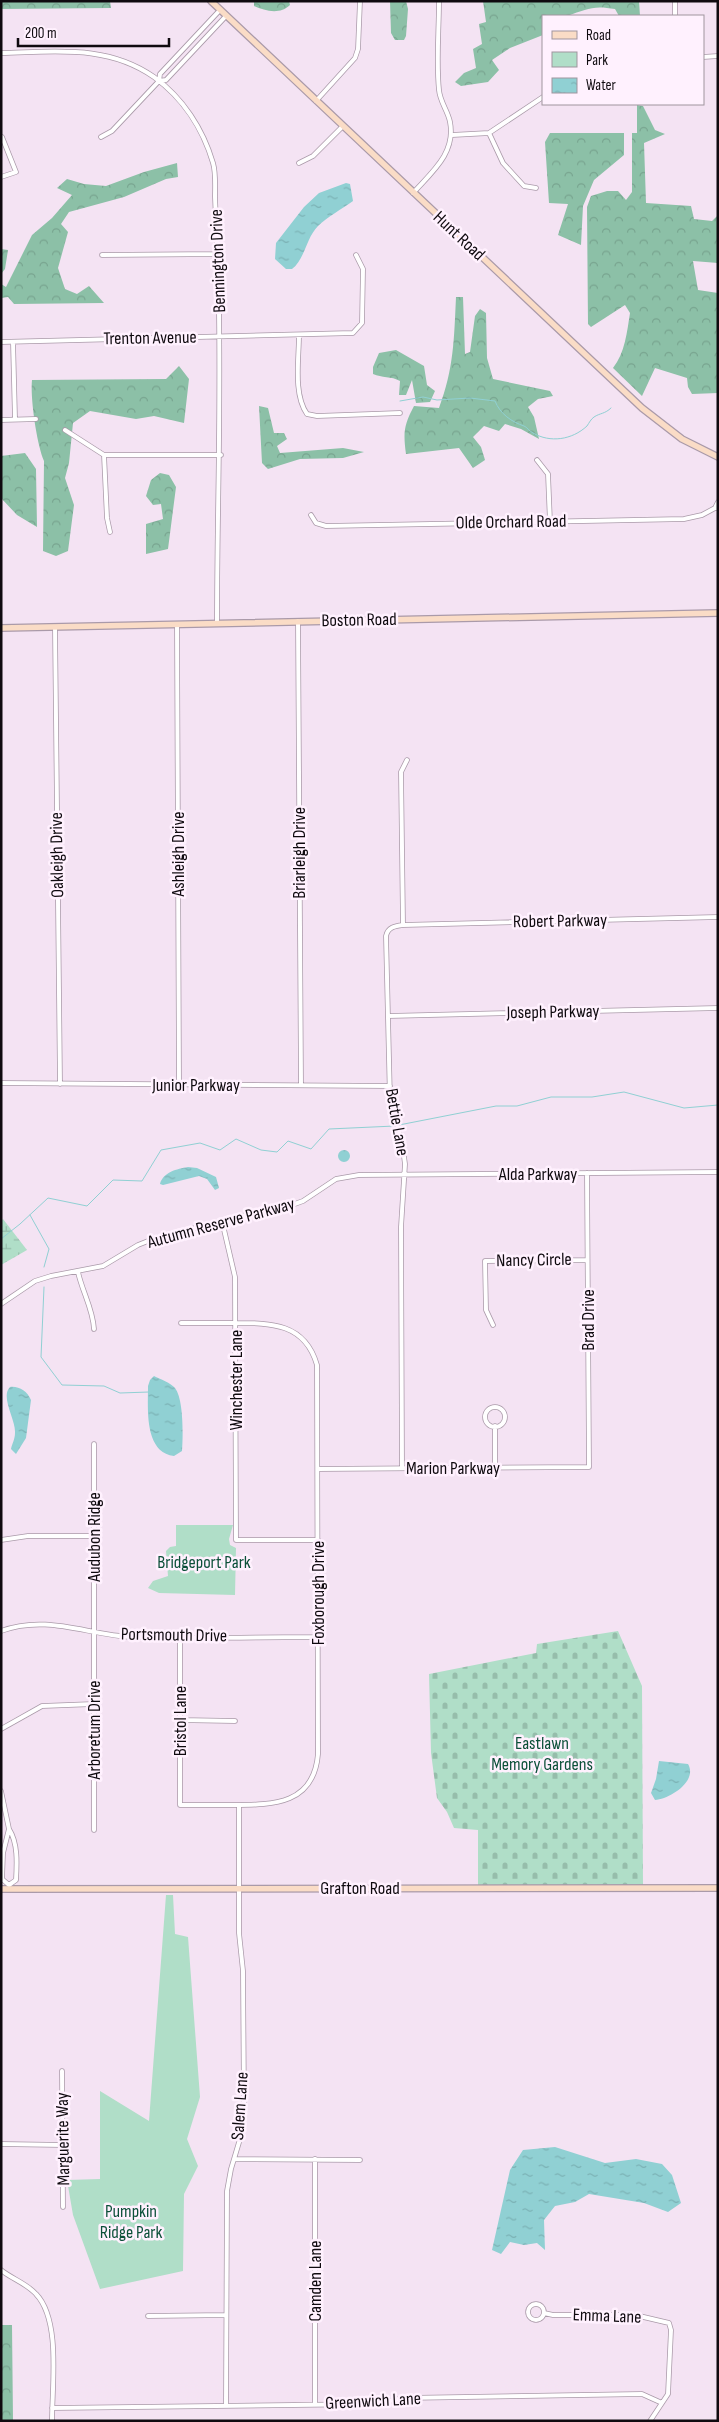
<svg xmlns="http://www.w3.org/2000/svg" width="719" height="2422" viewBox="0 0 719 2422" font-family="'Sofia Sans Condensed',sans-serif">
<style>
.green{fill:#b0dec8}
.forest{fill:url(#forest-crowns)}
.wetland{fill:url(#wetland-marsh)}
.cemetery{fill:url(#cemetery-stones)}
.water{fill:url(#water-ripples)}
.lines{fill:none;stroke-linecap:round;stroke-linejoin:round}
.stream{stroke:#90d0d3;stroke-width:1}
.street-casing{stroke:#aa9aa9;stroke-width:5.5}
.secondary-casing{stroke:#aa9aa9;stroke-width:8}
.street{stroke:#fff;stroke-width:4}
.secondary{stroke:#fadcc6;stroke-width:5.5}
.labels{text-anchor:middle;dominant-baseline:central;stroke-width:5;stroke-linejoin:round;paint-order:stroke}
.street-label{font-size:18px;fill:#0f0a0f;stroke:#fff1fe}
.park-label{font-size:18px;fill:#0c5039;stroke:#fff1fe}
</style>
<defs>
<pattern id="forest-crowns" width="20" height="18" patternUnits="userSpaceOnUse" patternTransform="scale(1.25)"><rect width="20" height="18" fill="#8cc0a7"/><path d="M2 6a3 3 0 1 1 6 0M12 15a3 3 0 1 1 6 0" fill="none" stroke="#78a48f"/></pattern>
<pattern id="wetland-marsh" width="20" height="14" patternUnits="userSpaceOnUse" patternTransform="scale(1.25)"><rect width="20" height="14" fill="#b0dec8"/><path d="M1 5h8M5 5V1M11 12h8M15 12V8" fill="none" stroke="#96bdab"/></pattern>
<pattern id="cemetery-stones" width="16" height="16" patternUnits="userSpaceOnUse" patternTransform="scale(1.25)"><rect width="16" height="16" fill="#b0dec8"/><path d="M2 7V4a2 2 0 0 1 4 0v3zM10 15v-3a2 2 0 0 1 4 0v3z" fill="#96bdab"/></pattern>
<pattern id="water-ripples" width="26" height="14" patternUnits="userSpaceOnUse" patternTransform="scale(1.25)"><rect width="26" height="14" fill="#90d0d3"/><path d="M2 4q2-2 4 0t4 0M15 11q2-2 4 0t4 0" fill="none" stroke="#7bb1b4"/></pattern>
</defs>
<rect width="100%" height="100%" fill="#f4e3f3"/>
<path class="green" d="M176 1525H233L229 1539 230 1545 236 1548 235 1595 159 1593 148 1588 153 1581 168 1576 166 1551 170 1547 176 1546Z
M166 1895H173L175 1934 188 1937 200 2097 187 2139 198 2166 184 2194 183 2271 100 2289 73 2215 67 2180 100 2179V2091L149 2121Z"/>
<path class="forest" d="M1 1H110L111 8 1 9Z
M254 1H289L290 5C280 15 265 11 254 6Z
M390 1H406L408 9 406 36 404 40H395L391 33Z
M483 1H639L640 16H619L615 9C593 5 587 9 567 16 560 18 550 16 543 16V35L510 48 492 60 499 70 488 82 461 86 455 82 464 73 476 68 473 49 482 44 479 24 486 22Z
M637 105 643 106 655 130 665 134 644 143 646 203 691 206 694 219 712 221 718 215V263L693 261 698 290 718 293V393L692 394 688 387 687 378 655 368 642 396 613 368C625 353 627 332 630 313L625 305 591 327 588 324 587 207 591 196 607 191H618L626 200 632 192V133H637Z
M550 133H624V155L594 180 583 206 581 245 558 235 568 204 549 203 545 142Z
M177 163 178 177 166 179 124 197 69 212 61 224 68 232 58 268 65 289 77 294 89 286 104 303 14 304 8 297 1 298V284L6 287 32 235 52 218 72 195 57 188 67 179 84 184 106 186 144 172Z
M1 249 8 250 5 269 1 274Z
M456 297H463L465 354 470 352 475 316 480 309 486 313 487 358 493 379 550 391 553 396 538 399 528 407 534 417 539 439 521 429 505 424 499 431 484 426 473 437 481 447 485 460 473 468 459 448 406 454C403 432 404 425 414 406L439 408C454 368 454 339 456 297Z
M396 350 424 366 427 385 435 391 430 402 416 403 412 380 406 395H399L400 381C391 376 382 378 373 374V367L379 353Z
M179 366 189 379 184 423 154 416 136 419 90 411 73 423 69 463 65 478 74 505 68 551 56 556 43 551 44 461C37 445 30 398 32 380L166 379Z
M259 406 268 408 274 433H284L287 439 277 446 280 453 343 448 364 452 343 458 300 459 268 469 262 463Z
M25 453 36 469 37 527 17 515 1 498V456Z
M160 473 169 475 176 487 168 549 146 554V524L163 519 161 504 153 505 146 496 151 480Z
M1 2325H12L13 2421H1Z"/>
<path class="wetland" d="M3 1219 27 1250 1 1265V1221Z"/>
<path class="cemetery" d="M618 1631 642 1686 643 1888H478V1830L454 1828 447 1812 437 1798 431 1753 429 1674 536 1653 537 1644Z"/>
<path class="water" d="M346 183 350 184 353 201C342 209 327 217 318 226 306 238 305 259 292 269H286L275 259 276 243 304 207 319 193Z
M338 1156a6 6 0 1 1 12 0a6 6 0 1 1-12 0Z
M188 1167 197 1168 216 1177 219 1188 215 1190 207 1179 199 1176 163 1185 160 1184C163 1172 177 1169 188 1167Z
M154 1376C160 1379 171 1383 175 1388 184 1400 183 1437 182 1451L174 1456C144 1452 148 1409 148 1386L150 1380Z
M10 1387C19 1386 27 1391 31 1400L26 1438 16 1454 11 1449C12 1444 15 1439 15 1433 16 1420 0 1397 10 1387Z
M659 1761 688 1764C698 1781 670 1799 655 1800L651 1793 656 1779Z
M555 2147 605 2163 636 2159 662 2164 672 2175 681 2203 668 2212 644 2203 589 2194 575 2202 555 2206 544 2220 545 2250 537 2243 524 2245 510 2242 501 2254 492 2250 510 2170 523 2150Z"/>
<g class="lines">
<path class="stream" d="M400 401 423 397 437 400 470 398 495 401C500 414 512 422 524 426 527 427 529 431 533 433 550 443 572 440 587 426 589 423 591 419 594 417 600 413 605 414 611 408
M399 1125 496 1106H517L551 1097H592L624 1092 684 1108 718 1105
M30 1215 49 1249 44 1267
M1 1239 20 1224 48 1198 87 1206 113 1180 142 1181 161 1150 200 1143 220 1150 236 1139 261 1150 277 1152 288 1141 311 1149 329 1129 395 1126
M44 1287 41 1357 62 1385 104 1386 120 1393 149 1392"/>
<g class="street-casing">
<path id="street" d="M675 16V1
M1 53C55 52 107 44 154 77 183 98 203 129 213 163 216 173 215 186 215 197 216 220 217 244 218 268 222 387 217 505 217 623
M703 57 718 56
M159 81 166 80 226 16
M316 101 355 58 358 49 360 1
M489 133 503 163 524 186 536 188
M452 135 489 133 543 97
M101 137 112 131 159 81 160 74 220 10
M299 163 313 156 342 127
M1 177 16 172 2 137
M413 193C432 172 456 153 450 122 448 111 440 102 439 90 436 61 439 30 439 1
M102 255 218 254
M299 335C299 359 293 394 307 414L317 416 400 413
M1 342 353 333 362 323 363 269 356 255
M13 342 15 419
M1 420 36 419
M65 430 104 455H221
M104 455 107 518 110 532
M537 460 548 474 550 522
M718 502 715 508H718
M311 515 316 523 326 526 684 519 702 515 715 508
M298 621 301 1085
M177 624 179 1085
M55 627 60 1084
M403 925 401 772 407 760
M388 1016 718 1008
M1 1083 390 1086
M222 1221 235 1277 236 1540H318
M78 1272C82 1291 93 1309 94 1329
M1 1304 35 1281 51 1276 103 1266 138 1245 153 1239 246 1215 270 1213 303 1201 336 1179 359 1175 718 1172
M493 1325 486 1310 485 1261 587 1260
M485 1417a10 10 0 1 1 20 0a10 10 0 1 1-20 0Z
M495 1426V1468
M94 1444V1830
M402 1468 401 1227 405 1164 402 1142 390 1100 386 936C388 927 395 926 403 925L718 917
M318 1469 589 1467 587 1173
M1 1540 28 1536H94
M1 1631C47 1614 87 1635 132 1637 194 1639 256 1637 318 1637
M180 1637V1805C198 1805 216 1805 234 1805 274 1805 314 1804 318 1754L317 1365C305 1323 271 1323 235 1323 217 1323 199 1323 181 1323
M180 1720 235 1721
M1 1729 42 1706 94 1704
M1 1791 9 1829 3 1853 2 1879 9 1885 16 1880C17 1863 18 1843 9 1829
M62 2071 63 2207
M1 2144 63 2145
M234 2159 360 2160
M1 2270C12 2279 26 2283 36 2294 61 2320 52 2385 52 2421
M528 2312a8 8 0 1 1 16 0a8 8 0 1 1-16 0Z
M544 2313 553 2315H635L669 2323 671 2330 668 2394 650 2421
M148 2316 226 2315
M315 2404V2159
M226 2405 227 2191 231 2169 240 2139 244 2107 243 1971 239 1933V1805
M52 2408 374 2404 404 2398 642 2394 662 2403"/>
</g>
<g class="secondary-casing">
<path id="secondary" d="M211 1 642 408 682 439 718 457
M1 628 718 613
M1 1889 718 1888"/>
</g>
<use href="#street" class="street"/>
<use href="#secondary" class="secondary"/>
</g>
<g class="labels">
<g class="street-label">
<text transform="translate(459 236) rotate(43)">Hunt Road</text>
<text transform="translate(218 261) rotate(-92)">Bennington Drive</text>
<text transform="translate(150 338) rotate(-1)">Trenton Avenue</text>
<text transform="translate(511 522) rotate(-1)">Olde Orchard Road</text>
<text transform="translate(359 620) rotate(-1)">Boston Road</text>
<text transform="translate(299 853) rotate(-90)">Briarleigh Drive</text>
<text transform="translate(178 854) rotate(-90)">Ashleigh Drive</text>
<text transform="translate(57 855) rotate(-91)">Oakleigh Drive</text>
<text transform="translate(560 921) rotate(-1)">Robert Parkway</text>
<text transform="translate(553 1012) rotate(-1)">Joseph Parkway</text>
<text x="196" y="1085">Junior Parkway</text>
<text transform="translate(397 1122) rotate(80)">Bettie Lane</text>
<text x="538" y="1174">Alda Parkway</text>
<text transform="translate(221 1223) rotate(-15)">Autumn Reserve Parkway</text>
<text transform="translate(534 1260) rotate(-1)">Nancy Circle</text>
<text transform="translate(588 1320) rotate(-90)">Brad Drive</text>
<text transform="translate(236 1380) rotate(-90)">Winchester Lane</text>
<text x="453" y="1468">Marion Parkway</text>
<text transform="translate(94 1537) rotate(-90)">Audubon Ridge</text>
<text transform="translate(318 1593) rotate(-90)">Foxborough Drive</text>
<text transform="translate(174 1635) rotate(1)">Portsmouth Drive</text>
<text transform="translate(180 1721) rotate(-90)">Bristol Lane</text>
<text transform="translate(94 1730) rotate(-90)">Arboretum Drive</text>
<text x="360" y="1888">Grafton Road</text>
<text transform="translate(240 2106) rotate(-86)">Salem Lane</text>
<text transform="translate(63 2139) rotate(-91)">Marguerite Way</text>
<text transform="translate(315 2281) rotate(-90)">Camden Lane</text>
<text transform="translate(607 2316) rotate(2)">Emma Lane</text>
<text transform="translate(373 2401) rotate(-3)">Greenwich Lane</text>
</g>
<g class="park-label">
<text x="204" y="1562">Bridgeport Park</text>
<text x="542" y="1743">Eastlawn<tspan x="542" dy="21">Memory Gardens</tspan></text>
<text x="131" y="2211">Pumpkin<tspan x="131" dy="21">Ridge Park</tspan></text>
</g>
</g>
<rect width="719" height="2422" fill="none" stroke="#0f0a0f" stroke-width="5"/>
<rect x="542" y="15" width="162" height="90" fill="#fff1fe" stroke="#9f959e"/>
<rect x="552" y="31" width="25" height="8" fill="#fadcc6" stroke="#9f959e"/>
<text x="586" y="40" font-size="15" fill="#0f0a0f">Road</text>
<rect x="552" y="52" width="25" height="15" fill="#b0dec8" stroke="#9f959e"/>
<text x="586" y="65" font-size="15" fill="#0f0a0f">Park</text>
<rect x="552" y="78" width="25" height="15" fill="url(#water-ripples)" stroke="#9f959e"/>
<text x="586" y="90" font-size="15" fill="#0f0a0f">Water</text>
<path d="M18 38v8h151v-8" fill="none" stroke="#0f0a0f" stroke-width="2.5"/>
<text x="25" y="38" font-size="15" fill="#0f0a0f" stroke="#fff1fe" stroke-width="4" paint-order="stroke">200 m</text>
</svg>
